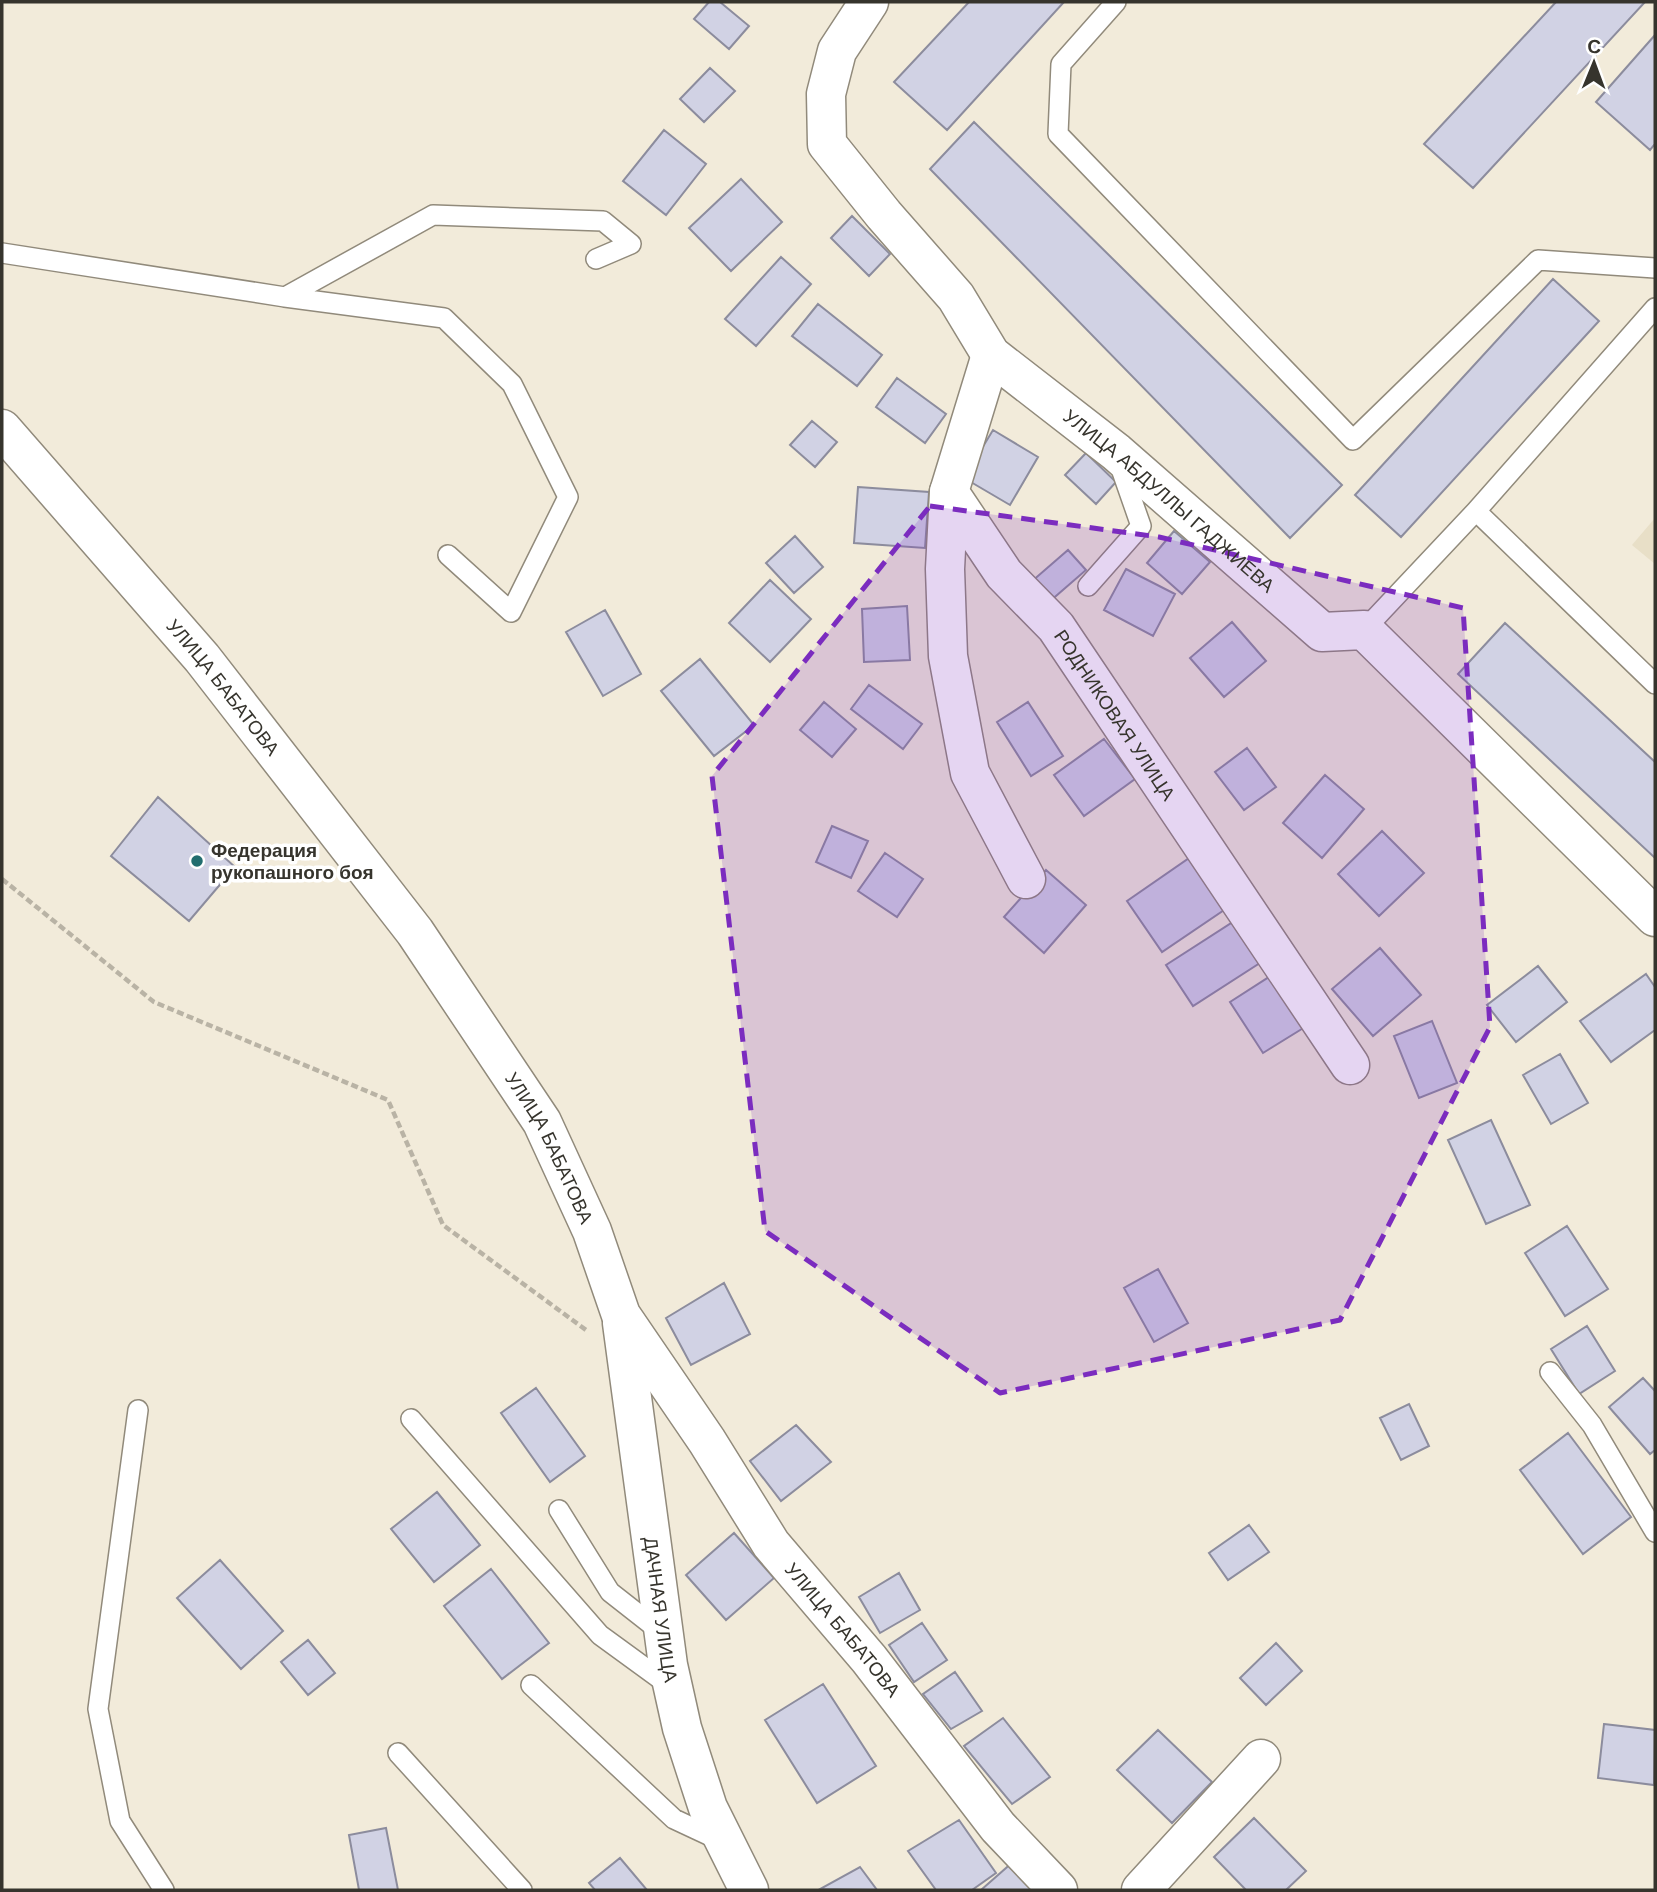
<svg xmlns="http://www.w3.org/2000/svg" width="1657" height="1892" viewBox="0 0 1657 1892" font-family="Arial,sans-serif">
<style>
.built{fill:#e8dfc7}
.building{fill:#d1d2e4;stroke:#8c8c9d;stroke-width:2}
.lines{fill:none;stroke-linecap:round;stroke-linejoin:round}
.lane-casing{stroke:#918a7b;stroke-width:22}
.street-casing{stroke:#918a7b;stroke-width:41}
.path{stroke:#b9b3a5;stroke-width:4.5;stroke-dasharray:7 3.5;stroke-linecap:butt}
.lane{stroke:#fff;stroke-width:19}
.street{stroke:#fff;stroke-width:38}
.marked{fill:#7b2cbf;fill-opacity:0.2;stroke:#7b2cbf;stroke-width:5;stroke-dasharray:14 9;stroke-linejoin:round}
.poi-dot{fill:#226e6f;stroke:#fff;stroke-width:2.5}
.labels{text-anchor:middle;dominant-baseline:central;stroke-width:7;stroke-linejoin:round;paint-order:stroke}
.street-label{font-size:19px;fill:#36342d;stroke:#fff}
.poi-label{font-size:19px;font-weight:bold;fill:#36342d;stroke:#fff;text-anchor:start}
</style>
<rect width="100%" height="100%" fill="#f2ebda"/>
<path class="built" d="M1655 518V564L1632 545Z"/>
<path class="building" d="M709 2H720L749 26 729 49 694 19Z
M969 2H1064L947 130 894 82Z
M1556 2H1645L1473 188 1424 144Z
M1655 35V144L1650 150 1596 102Z
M710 68 735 91 704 122 680 99Z
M974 122 1342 485 1290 538 930 169Z
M664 130 706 164 666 215 623 181Z
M741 179 782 222 731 271 689 228Z
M852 216 890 254 869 276 831 238Z
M781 257 811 284 756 346 725 319Z
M1553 279 1599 321 1401 537 1355 495Z
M818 304 882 355 857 386 792 336Z
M897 378 946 414 925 443 876 407Z
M812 421 837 442 815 467 790 445Z
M993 430 1038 457 1010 505 964 478Z
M1086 453 1116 482 1096 504 1065 475Z
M858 487 929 492 925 548 854 543Z
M1174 531 1210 562 1182 594 1147 563Z
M795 536 823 567 794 593 766 563Z
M1068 550 1086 570 1049 602 1031 582Z
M1126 569 1175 594 1153 636 1104 610Z
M770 580 811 619 770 662 729 623Z
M907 606 910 660 864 662 862 609Z
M605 610 641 674 603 696 566 632Z
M1232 622 1266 661 1224 697 1190 658Z
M1505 623 1655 762V858L1458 674Z
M700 659 754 725 714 756 661 691Z
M869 685 922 724 903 749 851 709Z
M824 702 856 729 832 757 800 730Z
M1028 702 1063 756 1031 776 997 722Z
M1104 739 1135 779 1084 816 1054 775Z
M1247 748 1276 787 1244 810 1215 772Z
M1325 775 1364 809 1322 858 1283 823Z
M158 797 235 867 189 921 111 856Z
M832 826 868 841 851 878 816 862Z
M1382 831 1424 873 1379 916 1338 874Z
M885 853 923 879 897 917 858 891Z
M1195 854 1230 906 1162 952 1127 901Z
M1046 870 1086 905 1044 953 1004 917Z
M1236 920 1263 961 1193 1006 1166 965Z
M1380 948 1421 995 1373 1036 1332 989Z
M1538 966 1567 1002 1516 1042 1487 1005Z
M1646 974 1655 987V1030L1611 1062 1580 1021Z
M1272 975 1305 1027 1263 1053 1230 1002Z
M1432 1021 1457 1083 1419 1098 1394 1036Z
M1560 1054 1588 1103 1551 1124 1523 1075Z
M1491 1120 1530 1205 1486 1224 1448 1140Z
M1567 1226 1608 1289 1565 1316 1525 1253Z
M1158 1269 1188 1323 1154 1342 1124 1288Z
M724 1283 750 1334 691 1365 666 1318Z
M1587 1326 1615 1371 1579 1394 1551 1349Z
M1643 1378 1655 1391V1450L1650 1454 1609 1407Z
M536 1388 585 1456 550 1482 501 1413Z
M1409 1404 1429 1446 1401 1460 1380 1418Z
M796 1425 831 1462 781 1501 750 1461Z
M1568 1433 1631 1517 1583 1554 1520 1470Z
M437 1492 480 1545 434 1582 391 1529Z
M1249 1525 1269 1552 1228 1580 1209 1553Z
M734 1533 774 1578 726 1620 686 1575Z
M220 1560 283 1631 241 1669 177 1598Z
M491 1569 549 1643 502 1679 444 1606Z
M899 1573 920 1610 880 1633 859 1597Z
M922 1623 947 1660 914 1682 889 1645Z
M308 1640 335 1673 308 1695 281 1662Z
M1276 1643 1302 1671 1266 1705 1240 1678Z
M955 1672 982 1711 951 1729 923 1694Z
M823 1684 876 1766 817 1803 765 1720Z
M1003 1718 1050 1777 1012 1804 964 1746Z
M1604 1724 1655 1730 1654 1785 1598 1778Z
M1158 1730 1212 1782 1172 1823 1117 1770Z
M1254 1818 1306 1871 1286 1890H1246L1214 1857Z
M959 1820 996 1873 972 1890H936L908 1851Z
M386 1828 398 1890H359L349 1835Z
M620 1858 647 1890H595L589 1883Z
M1014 1861 1039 1890H981Z
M860 1867 877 1890 820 1889Z"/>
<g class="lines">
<g class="lane-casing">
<path id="lane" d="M1116 2 1061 64 1058 134 1353 440 1538 260 1655 268
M2 253 285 297 433 215 603 221 631 244 596 259
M285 297 444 318 512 384 568 497 511 612 448 555
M1476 511 1655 684
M1088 586 1141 526 1119 463
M1364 630 1476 511 1655 308
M1550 1372 1592 1425 1655 1532
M138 1410 98 1709 120 1821 164 1890
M411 1419 600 1635 670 1686
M559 1510 610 1592 661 1632
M531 1685 674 1819 721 1841
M398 1753 522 1890"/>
</g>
<g class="street-casing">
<g id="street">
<path id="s1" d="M869 2 837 51 826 94 827 144 884 215 956 297 991 355 1116 452 1322 632 1364 630 1655 917"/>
<path id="s2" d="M991 355 949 492 1004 574 1056 627 1350 1065"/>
<path id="s3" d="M2 429 202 658 415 932 542 1122 592 1231 621 1315 707 1441 771 1544 869 1659 998 1827 1058 1890"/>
<path d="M949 492 945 569 948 656 970 773 1026 879"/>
<path id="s4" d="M622 1323 668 1665 682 1728 708 1808 749 1890"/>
<path d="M1141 1890 1261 1759"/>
</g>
</g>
<path class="path" d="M2 879 154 1002 388 1100 443 1225 586 1330"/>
<use href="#lane" class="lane"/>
<use href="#street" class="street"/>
</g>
<path class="marked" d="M930 506 1159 537 1463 608 1490 1027 1340 1320 1000 1393 765 1231 712 776Z"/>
<circle class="poi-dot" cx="197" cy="861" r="7"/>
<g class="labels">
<g class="street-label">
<text stroke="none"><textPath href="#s1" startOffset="651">УЛИЦА АБДУЛЛЫ ГАДЖИЕВА</textPath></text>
<text stroke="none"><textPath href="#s3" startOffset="340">УЛИЦА БАБАТОВА</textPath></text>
<text stroke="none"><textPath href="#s2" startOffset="422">РОДНИКОВАЯ УЛИЦА</textPath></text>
<text stroke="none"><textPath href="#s3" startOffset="906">УЛИЦА БАБАТОВА</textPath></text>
<text stroke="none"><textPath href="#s4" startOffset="289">ДАЧНАЯ УЛИЦА</textPath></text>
<text stroke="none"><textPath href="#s3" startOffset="1474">УЛИЦА БАБАТОВА</textPath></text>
</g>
<g class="poi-label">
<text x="211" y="850">Федерация<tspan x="211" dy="22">рукопашного боя</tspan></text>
</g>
</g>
<rect width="1657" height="1892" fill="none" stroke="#36342d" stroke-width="7"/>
<g transform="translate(1594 63) rotate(1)" stroke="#ffffff" stroke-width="5" paint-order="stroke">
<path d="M0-5L12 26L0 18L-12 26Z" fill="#36342d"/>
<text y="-10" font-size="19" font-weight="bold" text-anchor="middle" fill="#36342d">С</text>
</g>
</svg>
